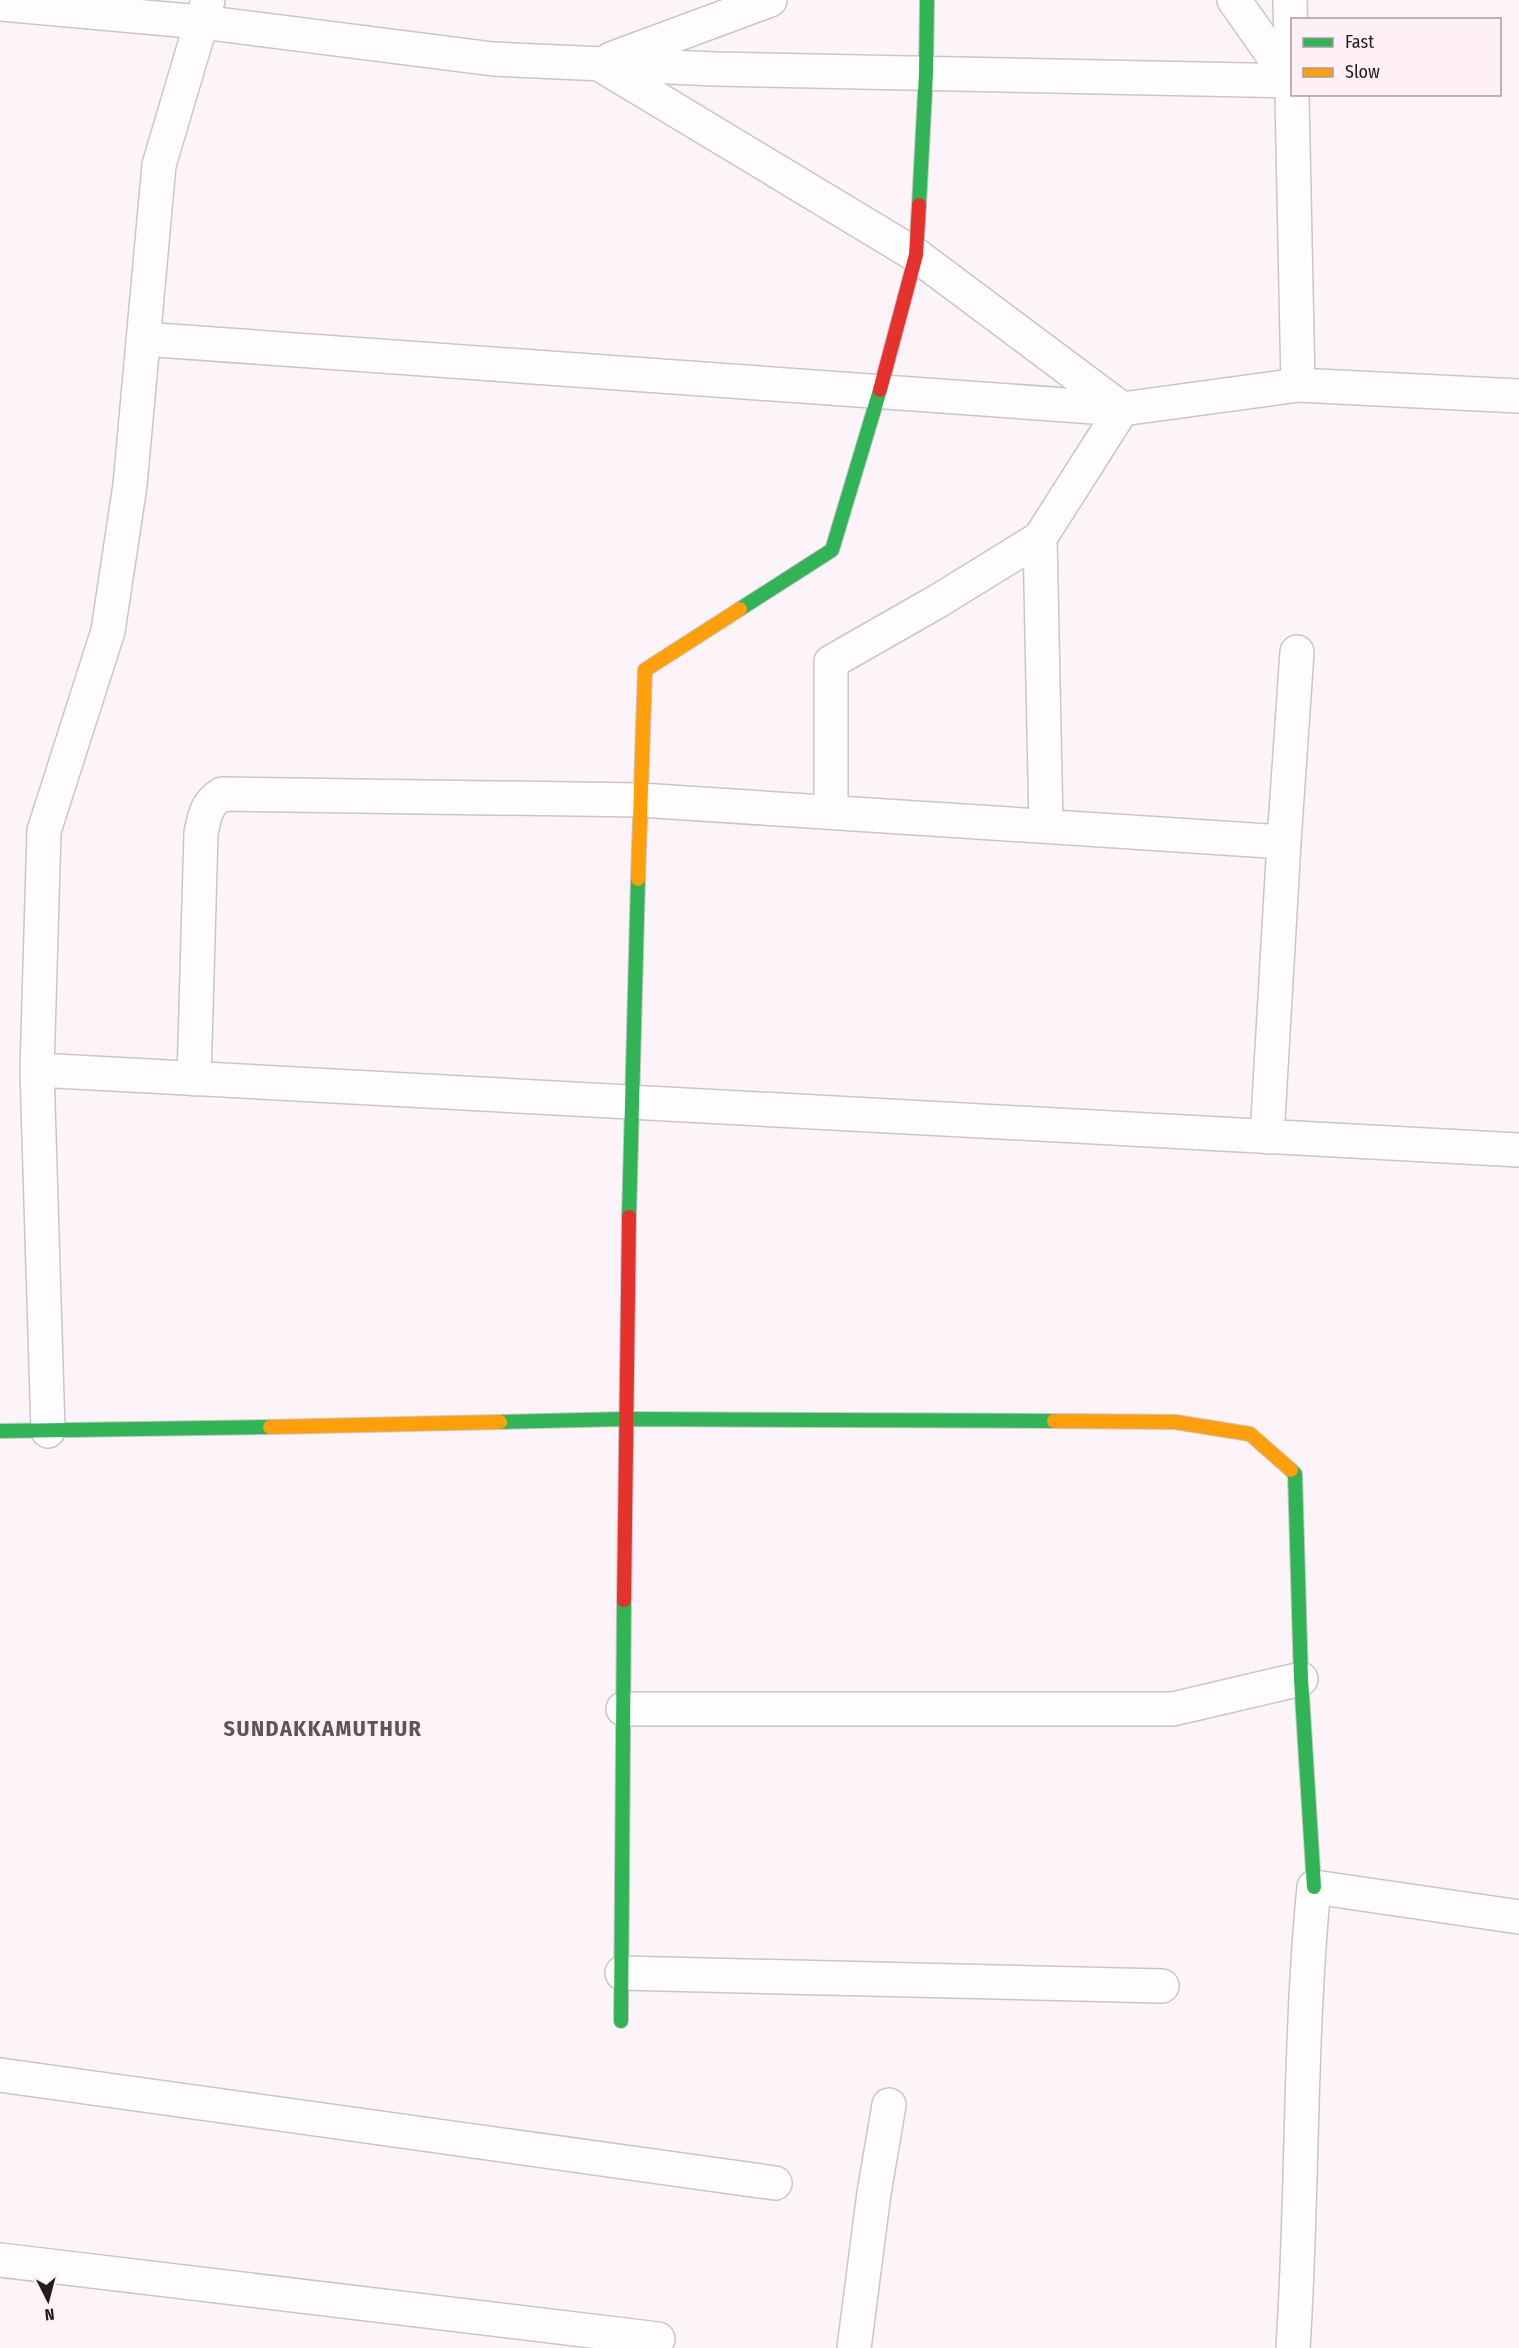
<svg xmlns="http://www.w3.org/2000/svg" width="1519" height="2348" viewBox="0 0 1519 2348" font-family="'Fira Sans Condensed',sans-serif">
<style>
.lines{fill:none;stroke-linecap:round;stroke-linejoin:round}
.street-casing{stroke:#cbc5c8;stroke-width:36}
.fast-casing{stroke:#cbc5c8;stroke-width:16}
.slow-casing{stroke:#cbc5c8;stroke-width:16}
.jam-casing{stroke:#cbc5c8;stroke-width:16}
.street{stroke:#fffdfe;stroke-width:33}
.fast{stroke:#30b455;stroke-width:14}
.slow{stroke:#ff9f0a;stroke-width:14}
.jam{stroke:#e5322d;stroke-width:14}
.labels{text-anchor:middle;dominant-baseline:central;stroke-width:4.5;stroke-linejoin:round;paint-order:stroke}
.district-label{font-size:22px;font-weight:bold;letter-spacing:1.5px;fill:#60535a;stroke:#fff0f8}
</style>
<rect width="100%" height="100%" fill="#fcf4f8"/>
<g class="lines">
<g class="street-casing">
<path id="street" d="M1234 0 1291 81
M1290 0 1298 385 1519 396
M0 4 201 22 493 59 715 69 1291 81
M611 59 770 0
M601 65 916 255 1122 409
M143 339 1122 409
M831 812V662L938 601 1040 538
M1046 826 1040 538 1122 409 1298 385
M1284 842 1297 652
M37 1070 1519 1150
M194 1079 201 833C205 815 206 804 222 794L640 800 1284 842 1267 1137
M48 1431 37 1070 44 831 108 631 130 485 159 165 208 0
M623 1709H1173L1301 1679
M622 1973 1162 1986
M0 2075 775 2183
M0 2260 658 2339
M854 2348 874 2193 889 2105
M1293 2348C1303 2195 1299 2040 1314 1887L1519 1917"/>
</g>
<g class="fast-casing">
<path id="fast" d="M919 205 926 73 927 0
M740 609 832 550 880 390
M629 1217 638 879
M500 1422 625 1419 1054 1421
M0 1431 270 1427
M1291 1470 1295 1474 1301 1679 1314 1887
M621 2021 624 1600"/>
</g>
<g class="slow-casing">
<path id="slow" d="M638 879 645 670 740 609
M1054 1421 1175 1422 1250 1434 1291 1470
M270 1427 500 1422"/>
</g>
<g class="jam-casing">
<path id="jam" d="M880 390 916 255 919 205
M624 1600 629 1217"/>
</g>
<use href="#street" class="street"/>
<use href="#fast" class="fast"/>
<use href="#slow" class="slow"/>
<use href="#jam" class="jam"/>
</g>
<g class="labels">
<g class="district-label">
<text x="323" y="1728">SUNDAKKAMUTHUR</text>
</g>
</g>
<rect x="1291" y="18" width="210" height="78" fill="#fff0f8" stroke="#a79ca2" stroke-width="1.5"/>
<rect x="1303" y="38" width="30" height="9" fill="#30b455" stroke="#a79ca2" stroke-width="1.5"/>
<text x="1345" y="48" font-size="18" fill="#221d20">Fast</text>
<rect x="1303" y="68" width="30" height="9" fill="#ff9f0a" stroke="#a79ca2" stroke-width="1.5"/>
<text x="1345" y="78" font-size="18" fill="#221d20">Slow</text>
<g transform="translate(48 2300) rotate(174)" stroke="#fff0f8" stroke-width="4.5" paint-order="stroke">
<path d="M0-4.5L10 22L0 15L-10 22Z" fill="#221d20"/>
<text y="-9" font-size="16" font-weight="bold" text-anchor="middle" fill="#221d20">N</text>
</g>
</svg>
